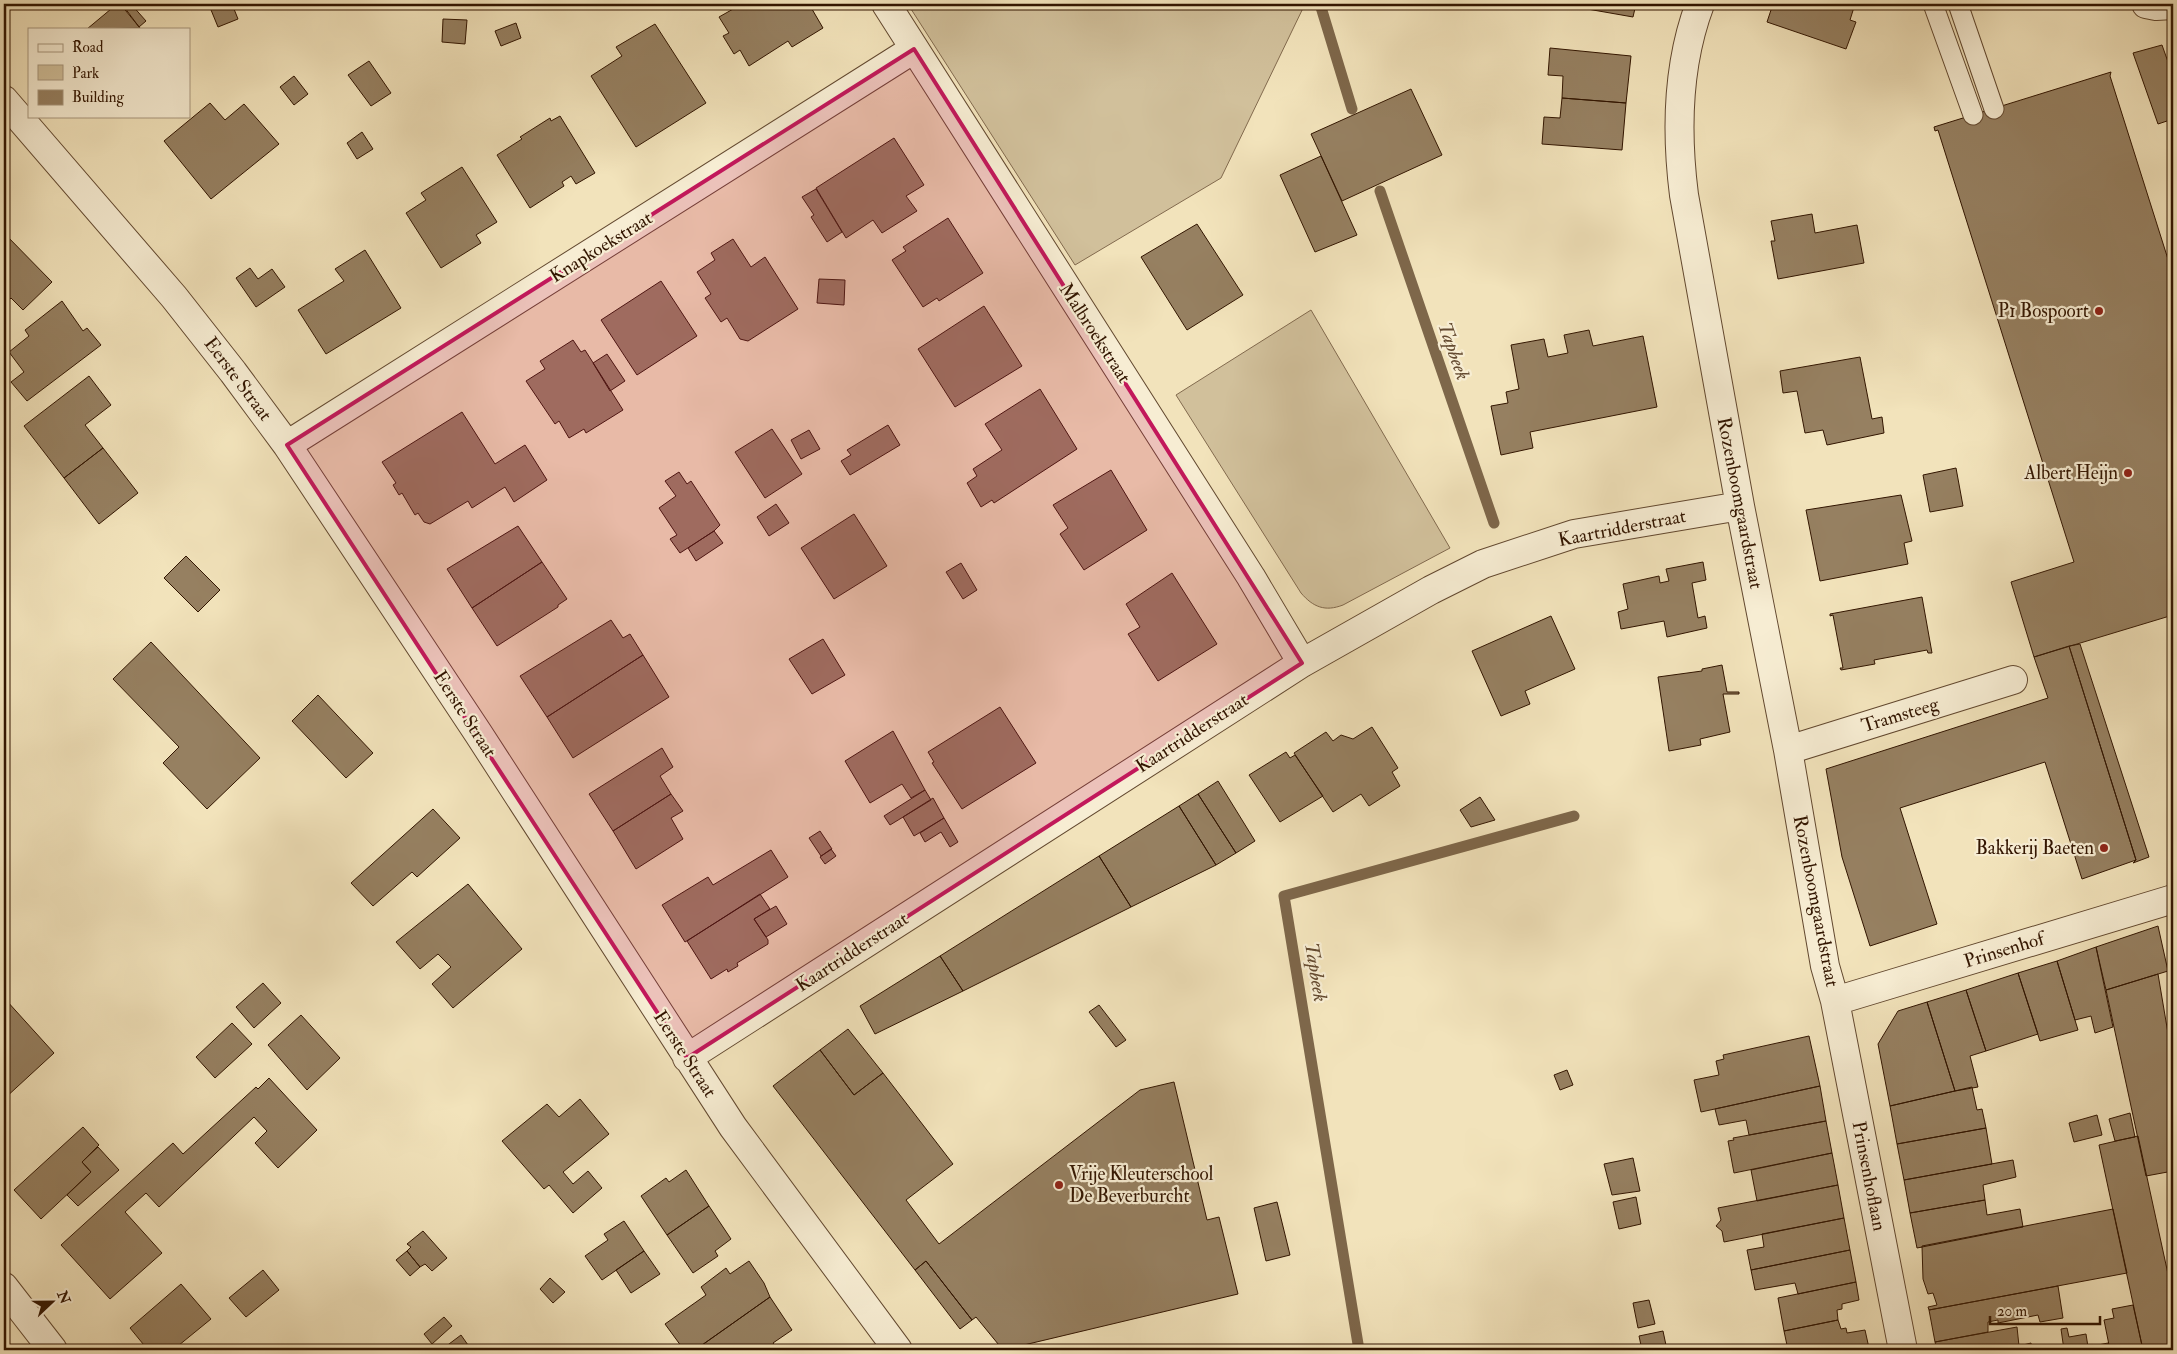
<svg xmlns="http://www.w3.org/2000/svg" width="2177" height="1354" viewBox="0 0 2177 1354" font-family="'IM FELL Double Pica',serif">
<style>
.green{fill:#d1c09b;stroke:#826a4e}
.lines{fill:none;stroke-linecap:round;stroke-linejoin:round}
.stream{stroke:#7e674a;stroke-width:11}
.building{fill:#968061;stroke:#321500}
.service-casing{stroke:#62482f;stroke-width:21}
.minor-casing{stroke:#62482f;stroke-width:30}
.service{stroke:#f7edd3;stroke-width:19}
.minor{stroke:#f7edd3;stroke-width:28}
.marked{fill:#c2185b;fill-opacity:0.2;stroke:#c2185b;stroke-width:4;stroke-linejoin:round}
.poi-dot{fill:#8f2418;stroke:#f7edd3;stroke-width:2}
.labels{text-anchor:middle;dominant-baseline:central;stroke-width:4.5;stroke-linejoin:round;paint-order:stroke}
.street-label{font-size:19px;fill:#321500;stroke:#f7edd3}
.poi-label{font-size:19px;fill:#321500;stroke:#f7edd3;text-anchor:end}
.water-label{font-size:20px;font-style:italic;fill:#654b31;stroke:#f7edd3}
</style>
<rect width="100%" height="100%" fill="#f2e3bb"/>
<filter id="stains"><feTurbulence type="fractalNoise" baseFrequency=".004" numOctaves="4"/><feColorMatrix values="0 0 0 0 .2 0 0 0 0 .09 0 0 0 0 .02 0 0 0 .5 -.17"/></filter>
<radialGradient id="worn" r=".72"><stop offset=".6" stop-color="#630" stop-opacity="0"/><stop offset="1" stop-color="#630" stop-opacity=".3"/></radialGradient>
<path class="green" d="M919 4H1305L1221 178 1075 265 911 9Z
M1311 310 1450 548 1343 605C1325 612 1313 607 1301 593L1176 395Z"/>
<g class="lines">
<path class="stream" d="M1320 4 1352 109
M1380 191 1494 523
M1359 1350 1284 896 1574 816"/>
</g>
<path class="building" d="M117 4 121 5 140 28 87 29Z
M122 4H131L146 21 139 27Z
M212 4H232L238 19 218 27 209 5Z
M742 4H809L823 28 792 47 788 41 749 66 740 50 734 54 723 36 729 33 719 17Z
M1576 4H1636L1633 17 1576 7Z
M1773 4H1855L1850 20 1856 22 1846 49 1767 22Z
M443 19 467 20 465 44 442 42Z
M516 23 521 38 501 46 495 31Z
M655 24 706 103 636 147 591 76 622 56 616 47Z
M2162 45 2173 76V119L2158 124 2133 53Z
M1550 48 1631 56 1626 103 1562 98 1563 76 1548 75Z
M369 61 391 93 371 106 348 75Z
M2111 72 2110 76 2173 275V615L2034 657 2011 582 2074 562 1938 130 1935 131 1934 127Z
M294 76 308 94 294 105 280 87Z
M1411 89 1442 155 1342 201 1311 134Z
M1562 98 1626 103 1622 150 1542 144 1544 117 1560 118Z
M210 103 225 120 244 104 279 144 211 199 164 141Z
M560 116 595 173 576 184 571 176 562 182 564 186 530 208 497 155 522 139 520 137 550 118 551 121Z
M362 132 373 149 357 159 347 143Z
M894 138 924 185 906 196 917 211 882 233 873 220 846 238 816 188Z
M1321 156 1357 235 1315 252 1280 175Z
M462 167 497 222 476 235 481 243 441 268 406 213 426 200 421 193Z
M816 189 842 232 827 242 811 217 814 215 802 197Z
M1812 214 1815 233 1857 225 1864 263 1778 279 1771 241H1775L1771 221Z
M948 218 983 273 939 301 937 298 923 307 892 260 906 251 903 247Z
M1197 224 1243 295 1187 330 1141 257Z
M4 233 52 282 23 310 11 298 4 305Z
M733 239 751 267 765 257 798 309 748 341 740 339 727 318 721 322 705 298 711 294 697 272 715 260 711 253Z
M365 250 401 308 326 354 298 310 344 281 335 269Z
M250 268 258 279 272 269 285 287 256 307 236 278Z
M819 279 845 280 844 305 817 303Z
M661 281 697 336 637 375 601 320Z
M62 301 83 331 87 328 101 345 27 401 11 382 24 372 9 352 29 336 25 330Z
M984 306 1022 366 955 407 918 349Z
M1589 330 1593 346 1643 336 1657 407 1530 432 1533 448 1501 455 1491 406 1508 403 1506 392 1519 389 1511 345 1544 339 1548 357 1568 353 1564 335Z
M573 340 581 352 585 350 623 410 586 433 584 429 569 438 559 421 555 424 526 381 545 369 540 361Z
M607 354 625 381 610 391 593 363Z
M1860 357 1872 419 1882 417 1884 433 1827 445 1823 430 1805 433 1797 391 1783 393 1780 371Z
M89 376 111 405 85 425 103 448 64 478 24 426Z
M1040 389 1077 449 994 503 992 500 981 507 967 483 977 476 973 469 1002 450 985 424Z
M462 412 495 464 525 445 547 480 514 502 505 487 472 508 468 501 430 524 424 522 418 513 415 515 402 493 399 495 393 485 396 483 382 462Z
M888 425 900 445 850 475 841 461 851 455 847 450Z
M772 429 802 474 765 498 735 452Z
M809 430 820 449 801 459 791 440Z
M103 448 138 493 99 524 64 478Z
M1956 468 1963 506 1930 512 1923 475Z
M1111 470 1147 530 1084 570 1060 534 1068 528 1053 505Z
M679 472 687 484 691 481 720 525 714 531 680 553 670 539 677 535 659 508 676 496 665 481Z
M1901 495 1912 541 1904 543 1908 564 1820 581 1806 510Z
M776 504 789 523 769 536 757 517Z
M854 514 887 566 834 599 801 548Z
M518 526 542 562 472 608 447 569Z
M714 531 723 543 696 561 688 548Z
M186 556 220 590 198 612 164 578Z
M542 562 567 599 558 605V607L497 646 472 608Z
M1703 562 1706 580 1692 583 1698 618 1705 616 1707 628 1667 637 1664 621 1621 629 1618 612 1628 609 1623 584 1659 576 1660 583 1669 581 1666 569Z
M961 563 977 590 963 599 946 572Z
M1172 573 1217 644 1158 681 1128 634 1140 627 1126 604Z
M1922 597 1932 653H1928L1927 650 1874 660 1875 664 1841 670 1840 668H1843L1833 615 1830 616V614Z
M1551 616 1575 669 1525 691 1530 704 1501 716 1472 651Z
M611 620 623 638 630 634 643 655 547 717 520 676Z
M823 639 845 675 812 694 789 659Z
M151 642 260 758 207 809 163 763 179 747 113 679Z
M2080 644 2149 857 2133 863 2136 860 2069 646Z
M2069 646 2136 860 2082 879 2045 762 1900 808 1937 924 1870 946 1842 857 1826 769 2048 698 2034 657Z
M643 655 669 697 573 758 547 717Z
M1722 665 1727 692H1739V694H1723L1730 732 1700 739 1701 745 1669 751 1658 677 1702 671V669Z
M318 695 373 753 346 778 292 721Z
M1000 707 1036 763 962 809 932 763 934 762 928 752Z
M1372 727 1398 768 1392 772 1400 786 1369 806 1361 794 1333 812 1294 753 1326 732 1333 741 1341 735 1353 739Z
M893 731 925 790 911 798 902 784 870 803 845 761Z
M662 748 673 767 660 776 671 794 613 831 589 794Z
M1286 752 1290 758 1295 755 1323 796 1280 822 1249 775Z
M1218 781 1255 841 1236 853 1198 794Z
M925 790 931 800 890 825 884 816Z
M671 794 683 811 671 818 683 839 636 869 613 831Z
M1198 794 1236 853 1216 865 1179 806Z
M1480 797 1495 820 1471 827 1460 810Z
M933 798 944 818 914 836 903 817Z
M1179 806 1216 865 1131 907 1099 856Z
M433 809 460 838 417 877 412 872 373 906 351 883Z
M944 818 958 842 950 847 941 832 925 842 920 833Z
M820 831 832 849 821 856 809 838Z
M831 849 836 856 825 864 820 857Z
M771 850 788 877 685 942 662 905 708 877 713 885Z
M1099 856 1131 907 963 991 940 956Z
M468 884 522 949 453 1008 432 984 451 967 438 954 420 969 396 942Z
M760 894 770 909 754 919 768 940V944L737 963 738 966 728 972 727 969 711 979 687 941Z
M776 906 787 924 766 937 754 919Z
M2158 926 2168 971 2106 990 2096 947Z
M2096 947 2113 1027 2095 1033 2091 1016 2075 1020 2057 961Z
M940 956 963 991 875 1034 860 1006Z
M2057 961 2078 1030 2040 1041 2018 973Z
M2018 973 2038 1034 1986 1051 1966 990Z
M2158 974 2173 1063V1171L2146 1176 2106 990Z
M263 983 281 1003 254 1028 236 1007Z
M1966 990 1986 1051 1970 1056 1978 1087 1955 1091 1927 1002Z
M6 1000 54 1053 4 1099V1002Z
M1927 1002 1955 1091 1890 1106 1878 1044 1898 1011Z
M1099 1005 1126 1040 1116 1047 1089 1012Z
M301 1015 340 1058 307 1090 268 1045Z
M232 1023 252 1044 215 1078 196 1057Z
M848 1029 883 1073 854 1095 820 1050Z
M1809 1036 1820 1086 1701 1112 1694 1080 1719 1075 1716 1061 1724 1059 1723 1055Z
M820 1050 854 1095 883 1073 953 1164 906 1200 939 1244 1140 1090 1174 1082 1207 1220 1219 1217 1238 1294 1003 1350 976 1317 972 1320 926 1261 915 1270 773 1086Z
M1567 1070 1573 1085 1560 1090 1554 1075Z
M269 1078 317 1130 278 1168 255 1143 267 1131 254 1117 159 1207 146 1193 125 1212 162 1253 110 1299 61 1245 173 1143 183 1154 256 1087 258 1089Z
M1820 1086 1826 1121 1749 1135 1746 1120 1719 1125 1715 1109Z
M1972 1087 1977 1110 1982 1109 1986 1128 1897 1144 1890 1106Z
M580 1099 609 1134 563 1172 573 1184 588 1171 602 1188 573 1213 549 1185 544 1189 502 1141 547 1104 559 1117Z
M2130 1113 2135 1137 2115 1141 2109 1119Z
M2097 1115 2102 1135 2074 1142 2069 1123Z
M1826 1121 1832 1153 1734 1173 1728 1141 1734 1140 1733 1138Z
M83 1127 99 1145 82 1162 91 1172 41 1219 14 1190Z
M1986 1128 1992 1164 1904 1180 1897 1144Z
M2138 1136 2173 1297V1350H2143L2099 1145Z
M98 1147 119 1170 78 1206 67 1195 91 1172 82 1162Z
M1832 1153 1838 1185 1757 1201 1751 1170Z
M1633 1158 1640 1191 1612 1195 1604 1164Z
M2013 1160 2016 1177 1983 1185 1985 1200 1910 1213 1904 1180Z
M686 1170 709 1206 667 1235 641 1196 666 1178 669 1182Z
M1838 1185 1844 1218 1724 1242 1722 1231 1716 1226 1721 1220 1718 1208Z
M1636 1197 1641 1224 1619 1229 1613 1202Z
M1985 1200 1987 1215 2020 1209 2023 1227 1917 1248 1910 1213Z
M1277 1202 1290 1255 1266 1261 1254 1208Z
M709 1206 731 1239 715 1251 718 1256 693 1273 667 1235Z
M2113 1209 2127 1273 1929 1310 1928 1307 1937 1305 1933 1293 1928 1294 1923 1279 1922 1246Z
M1844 1218 1850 1250 1751 1270 1747 1250 1764 1247 1762 1234Z
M624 1221 644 1251 602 1280 585 1256 608 1240 604 1234Z
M423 1231 447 1258 432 1271 425 1264 420 1267 407 1251 411 1247 407 1244Z
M1850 1250 1856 1282 1798 1294 1795 1283 1755 1290 1751 1270Z
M407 1251 420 1267 410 1276 396 1260Z
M644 1251 660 1274 631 1293 616 1270Z
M749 1261 764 1283 770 1297 695 1350H684L665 1324 706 1295 701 1287 726 1268 730 1274Z
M926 1261 972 1320 960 1329 915 1270Z
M263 1270 279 1290 246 1317 229 1298Z
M550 1278 565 1292 553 1303 540 1289Z
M1856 1282 1859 1300 1842 1304V1309L1837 1310 1838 1320 1784 1331 1778 1298Z
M181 1284 211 1319 173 1350H148L130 1328Z
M2058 1286 2063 1318 2040 1322 2038 1315 1998 1323V1320L1988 1322V1332L1935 1342 1929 1310Z
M770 1297 792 1330 773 1343 778 1349 695 1350Z
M1649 1300 1655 1324 1638 1328 1633 1303Z
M2133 1305 2143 1350H2110L2104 1320 2114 1318 2112 1309Z
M444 1317 452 1326 432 1344 424 1334Z
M1838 1320 1841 1329 1846 1328 1847 1333 1865 1330 1869 1348 1858 1350H1788L1784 1331Z
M2017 1327 2019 1346 2031 1343 2032 1350H1937L1935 1342Z
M2067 1328 2069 1337 2086 1334 2088 1347 2108 1343 2110 1350H2064L2061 1329Z
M1663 1331 1667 1350H1642L1639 1336Z
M461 1335 468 1345 462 1350H441Z"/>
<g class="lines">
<g class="service-casing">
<path id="service" d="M1933 4 1973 115
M1958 4 1994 109"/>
</g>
<g class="minor-casing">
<path id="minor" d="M886 4 1251 577 1302 663
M1700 4C1677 65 1676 132 1684 195L1740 506 1788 750 1825 966 1835 1001 1903 1350
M2146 4 2156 6 2173 5
M4 100 174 297 233 372 287 445 478 733 733 1127 898 1350
M287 445 914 49
M1788 750 2013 680
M1835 1001 2173 899
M687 1058 1302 663 1431 590 1483 564 1574 534 1740 506
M4 1287 53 1350"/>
</g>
<use href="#service" class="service"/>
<use href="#minor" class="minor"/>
</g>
<path class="marked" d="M914 49 1302 663 687 1058 287 445Z"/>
<g class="poi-dot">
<circle cx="2099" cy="311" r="5"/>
<circle cx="2128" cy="473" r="5"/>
<circle cx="2104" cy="848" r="5"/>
<circle cx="1059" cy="1185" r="5"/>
</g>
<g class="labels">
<g class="street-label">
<text transform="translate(601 247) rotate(-32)">Knapkoekstraat</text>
<text transform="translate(1095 333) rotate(57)">Malbroekstraat</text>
<text transform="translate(238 379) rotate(53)">Eerste Straat</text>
<text transform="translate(1740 503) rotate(79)">Rozenboomgaardstraat</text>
<text transform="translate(1622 528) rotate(-11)">Kaartridderstraat</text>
<text transform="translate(465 714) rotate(57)">Eerste Straat</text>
<text transform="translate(1900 715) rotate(-17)">Tramsteeg</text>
<text transform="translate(1192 733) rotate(-33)">Kaartridderstraat</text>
<text transform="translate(1816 901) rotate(79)">Rozenboomgaardstraat</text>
<text transform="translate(2004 950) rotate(-17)">Prinsenhof</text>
<text transform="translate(852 952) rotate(-33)">Kaartridderstraat</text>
<text transform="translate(685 1054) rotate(57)">Eerste Straat</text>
<text transform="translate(1869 1176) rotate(79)">Prinsenhoflaan</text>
</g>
<g class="poi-label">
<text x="2089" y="311">P1 Bospoort</text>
<text x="2118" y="473">Albert Heijn</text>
<text x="2094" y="848">Bakkerij Baeten</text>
<text x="1069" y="1174" text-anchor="start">Vrije Kleuterschool<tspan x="1069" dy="22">De Beverburcht</tspan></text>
</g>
<g class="water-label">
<text transform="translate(1454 351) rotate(71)">Tapbeek</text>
<text transform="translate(1316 972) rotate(81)">Tapbeek</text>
</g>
</g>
<rect width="2177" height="1354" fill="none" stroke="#f2e3bb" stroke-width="20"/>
<rect x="5" y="5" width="2167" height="1344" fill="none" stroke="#321500" stroke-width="2.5"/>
<rect x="10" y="10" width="2157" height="1334" fill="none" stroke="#321500"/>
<rect x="28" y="28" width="162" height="90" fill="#f7edd3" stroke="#a8977f"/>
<rect x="38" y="44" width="25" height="8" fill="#f7edd3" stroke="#a8977f"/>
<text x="72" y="52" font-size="15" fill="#321500">Road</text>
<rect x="38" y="65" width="25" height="15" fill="#d1c09b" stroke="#a8977f"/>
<text x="72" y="78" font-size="15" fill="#321500">Park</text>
<rect x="38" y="90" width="25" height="15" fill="#968061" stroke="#a8977f"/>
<text x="72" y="102" font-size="15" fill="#321500">Building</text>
<g transform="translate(52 1302) rotate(68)" stroke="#f7edd3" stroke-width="4" paint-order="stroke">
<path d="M0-4L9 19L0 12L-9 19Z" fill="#321500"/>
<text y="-8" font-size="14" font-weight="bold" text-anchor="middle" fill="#321500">N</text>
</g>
<path d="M1990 1316v8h110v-8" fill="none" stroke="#321500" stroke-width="2.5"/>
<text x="1997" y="1316" font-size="15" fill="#321500" stroke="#f7edd3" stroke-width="4" paint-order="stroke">20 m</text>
<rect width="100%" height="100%" filter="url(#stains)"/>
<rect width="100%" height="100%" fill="url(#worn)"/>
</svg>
